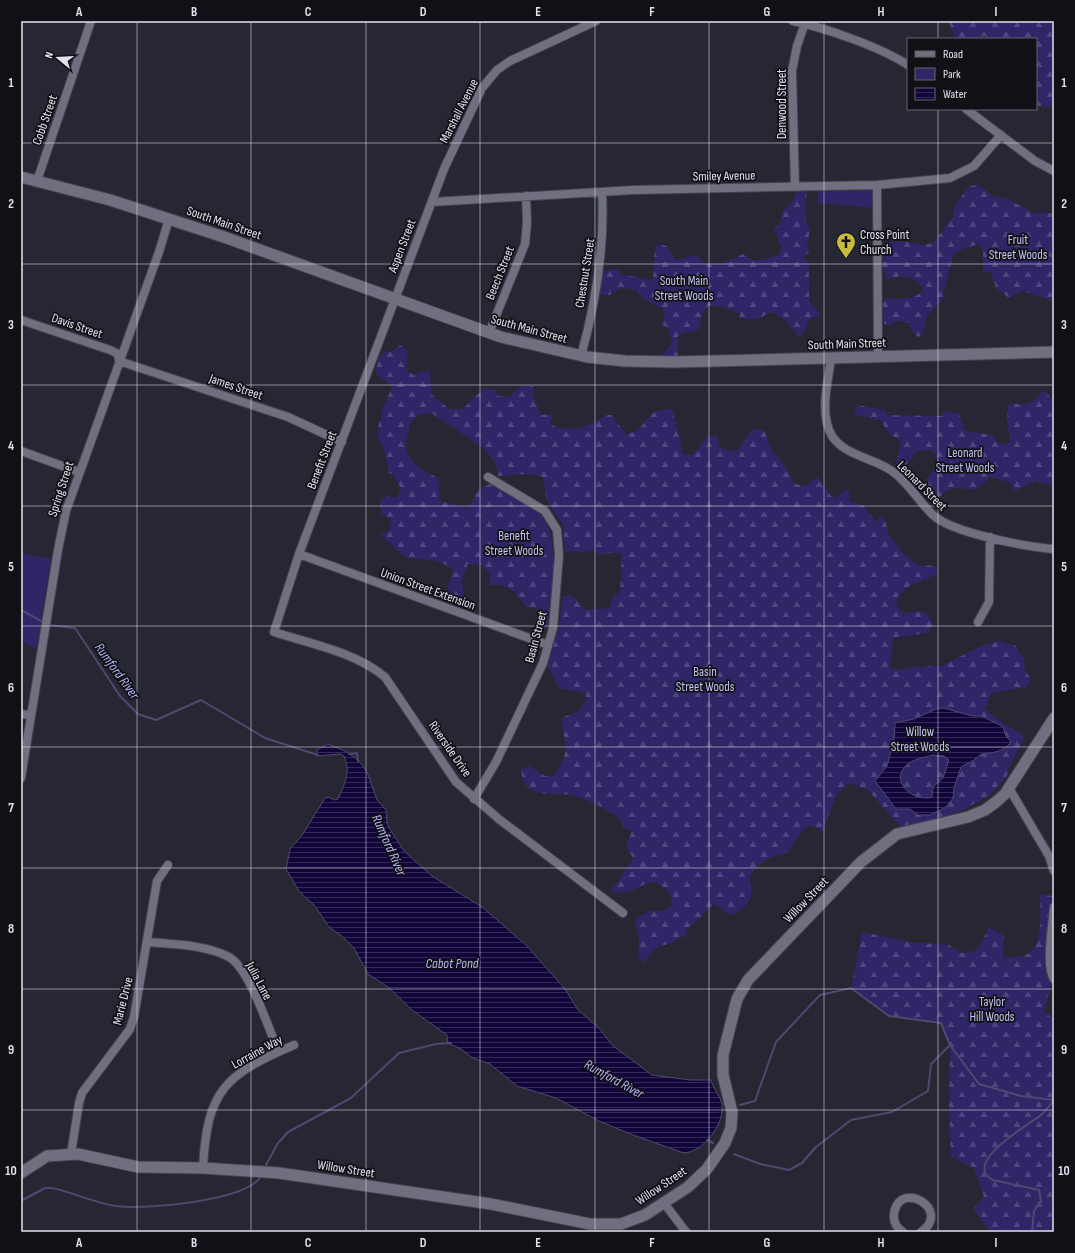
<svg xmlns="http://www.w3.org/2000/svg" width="1075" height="1253" viewBox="0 0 1075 1253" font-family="'Sofia Sans Condensed',sans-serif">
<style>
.forest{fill:url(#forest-firs)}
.green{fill:#2f2667}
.water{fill:url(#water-rules);stroke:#50486f;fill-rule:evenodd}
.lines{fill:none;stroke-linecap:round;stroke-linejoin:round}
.stream{stroke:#50486f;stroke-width:2}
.street-casing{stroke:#42434e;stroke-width:10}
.secondary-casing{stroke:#42434e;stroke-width:13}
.street{stroke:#6f6f7f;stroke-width:8}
.secondary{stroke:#6f6f7f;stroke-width:11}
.grid{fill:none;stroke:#e2e3ec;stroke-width:1;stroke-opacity:0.55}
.labels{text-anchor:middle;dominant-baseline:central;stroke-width:3.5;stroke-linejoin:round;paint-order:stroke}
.street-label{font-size:13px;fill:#e2e3ec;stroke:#101016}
.poi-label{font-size:13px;fill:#e2e3ec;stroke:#101016;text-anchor:start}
.park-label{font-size:13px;fill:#c3c3ee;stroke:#101016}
.water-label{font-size:14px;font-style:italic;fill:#b7b6f6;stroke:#101016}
.neatline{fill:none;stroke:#e2e3ec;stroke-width:1.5}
.grid-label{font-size:13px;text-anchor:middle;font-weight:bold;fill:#e2e3ec}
</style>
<defs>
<pattern id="forest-firs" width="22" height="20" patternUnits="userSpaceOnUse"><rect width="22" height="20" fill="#2f2667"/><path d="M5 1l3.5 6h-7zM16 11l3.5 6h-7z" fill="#4d457d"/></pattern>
<pattern id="water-rules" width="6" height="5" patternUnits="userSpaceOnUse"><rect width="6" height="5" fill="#12053a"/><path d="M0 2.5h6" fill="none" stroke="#342957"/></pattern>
</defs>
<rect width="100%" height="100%" fill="#272734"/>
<path class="forest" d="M948 21H1054V107L1038 106 1036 105V39H986L985 36 973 39H956Z
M979 185 993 196 1008 199 1035 214 1045 212 1054 214V301L1022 291 1009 298 996 288 991 272H983V253L980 244 962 249 953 255 942 300 927 316 922 335 918 337 911 330 909 323 896 321 889 325 884 324 883 304 885 298C899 300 914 300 924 290 914 276 903 273 887 280L882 265 886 242 904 241 922 245 933 243 953 217 956 203 970 186Z
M798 190 807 193 805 204 806 221 810 230 807 245 809 252 804 257 809 264V301L821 315 808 320C806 327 806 333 799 336 790 329 788 320 778 316L776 313H768C759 320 751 319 739 318L740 314C729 309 720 305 708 306L701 316 700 328C693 333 684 331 678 336V357H660L672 344 669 328 662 325 664 317 663 309C651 302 644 302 636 290 625 288 618 287 610 295H600C599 286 599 279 604 271L618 269 620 274 653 280 655 246 659 244 667 246 676 260 691 256 699 257 705 264C710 263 714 264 718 264 723 263 737 257 743 254L752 260H761L779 255 781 247 774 229 780 224 783 210 790 205Z
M400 345 408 350 406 369 413 375 429 370 432 395 449 409H463L484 388 496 390 498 396 509 397 521 386H533V396L541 415 552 414 550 424C568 434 591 427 606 415H611L626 434C650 431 642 406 673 410L683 454 693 455 708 436H717L719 447 730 451 739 449 746 437 753 429 764 430 771 449 784 465 795 484 805 486 818 477 831 496 836 499 846 489 849 492V501L864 506 876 522 881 516 886 523 888 534 905 555 918 565 936 566 937 574 908 587 899 595 896 604 903 613 920 611 928 614 933 624 928 633 893 638 890 668 898 670 912 667 941 666 983 645 1001 641 1016 646 1019 653 1024 658 1025 671 1031 678 1027 687 991 693 985 709 1001 722 1023 735 1024 739 1009 767 1007 776 990 795 961 811 948 815 901 827 868 790 849 783C831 797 831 811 823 831L810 825 801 832 788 852C771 856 759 861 749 877 755 897 750 903 734 915L724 911 714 904 687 929 685 937H679L672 943 657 947 644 962 638 958 639 939 635 919 650 911H663L670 907 672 899 668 891 656 882C636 883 636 896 611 892V887C621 881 619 880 625 870 628 865 632 863 633 857L628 852 627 843 632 831 624 828C623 825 621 820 618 818 610 810 582 797 571 795 548 792 523 800 521 769L529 766 545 776H554L564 757 566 748 561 718 577 712 587 700 585 694C577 690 568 691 559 688L547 665 559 628 562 597 573 596 585 610 609 608 614 595 620 593 622 554 607 553 602 555 593 551 565 552 563 525 546 499 543 477 528 474 498 476 495 462 482 447 433 414H419L409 424C411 431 407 435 406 442 404 461 424 471 438 478L440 501 468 508 479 489 492 483C504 491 538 509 545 520 558 542 554 604 546 628H542L544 615 542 609 527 607C514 593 512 583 490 585V574L481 565 468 564 462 580 464 598 460 605 449 601 446 592 453 569C439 560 425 558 408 559L380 535 389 530 391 523 390 518 382 514 380 501 385 496 397 498 401 489 394 475 389 473 384 449 377 435 379 422 382 416V410L392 387C387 379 380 381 375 371L381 354 395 350Z
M1042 391 1047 393 1054 403V486L1035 481 1015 491 1009 482 990 477 976 490C957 489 950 482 937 501L932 502 925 495 922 487 937 464 936 454 930 450 917 451 904 468 896 465 901 441C891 436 885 432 882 420L858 416 854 412 857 405 885 410 888 415 942 416 944 411 959 413 964 429 971 432 992 435 998 443 1005 444 1010 442 1007 419 1008 405 1013 403C1025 407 1035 402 1042 391Z
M1040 895 1054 896 1053 978 1044 1011 1054 1020V1232H990L973 1208 984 1197 974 1168 951 1157 949 1110 950 1045 941 1023 889 1016 851 988 862 932 910 942 949 945 962 953 975 951 981 944 989 927 1004 936 1003 957C1010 957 1022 957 1028 954 1044 944 1040 911 1040 895Z"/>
<path class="green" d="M874 189 875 208 818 203V190Z
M21 553 51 559 36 649 21 641Z"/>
<path class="water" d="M944 708 972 716H981L998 724 1003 727 1006 736 1011 742C1004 752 992 753 981 754L974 760 961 767 954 788 953 798 946 807 930 815H918L910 809H896L875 781 887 766 894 740 895 723 914 719 936 709ZM933 755 944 756 949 760 943 778 933 787 932 797C912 803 887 779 909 763 915 759 926 757 933 755Z
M328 744 347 752 359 761 367 772 377 800 386 810 387 823 391 831 404 851 432 876 482 907 527 946 565 989 578 1010 599 1028 613 1046 652 1075 690 1080H711C713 1089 722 1098 722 1106 724 1125 703 1152 684 1153L633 1135 599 1121 556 1098 517 1086 490 1064 473 1058 461 1049 448 1043 447 1035 412 1010 388 987 368 974 354 948 343 937 329 927 315 906 299 891 286 869 290 849 303 834 325 798 328 797 335 800 338 799C345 783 351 772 344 756L340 754 317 756V750Z"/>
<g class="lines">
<path class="stream" d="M21 610 45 623
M49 625 75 628 120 696 138 714 156 720 201 700 265 738 318 755
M349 754 357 753 358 761
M740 1105 755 1101 776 1042 820 995 851 988 889 1016 941 1023 950 1045 979 1084 1021 1096 1054 1100
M707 1140 713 1143
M734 1154 760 1164 789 1170 802 1163 816 1147 851 1120 892 1112 928 1091 931 1064 950 1045
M266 1165 278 1143 288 1132 351 1098 399 1053 436 1044 451 1043
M21 1201 45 1188H52C73 1192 96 1204 117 1206 146 1210 242 1201 260 1178
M1032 1232 1034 1211 1041 1201 1039 1190 993 1180C961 1163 1028 1125 1041 1115 1046 1111 1049 1106 1053 1101"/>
<g class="street-casing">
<path id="street" d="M596 21 510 61 497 70 482 88 444 169 299 554 274 632C311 644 355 652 385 677L456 782 500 820 623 913
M793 21C826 28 880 47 908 65
M966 109 1035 161 1054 171
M37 181 91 21
M877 185 878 357
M795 187 792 71 797 46 805 23
M432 202 633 190 877 185 950 178 974 166 1001 135
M21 320 110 350 118 354 119 361 288 417 342 442
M489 333 525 244 527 223 526 196
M581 356C596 302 605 248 602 192
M831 359C828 382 819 414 832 436 845 456 874 458 892 471 909 483 918 501 933 515 952 533 1027 547 1054 549
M21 451 79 472
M299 554 548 645
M978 622 989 602 990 537
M21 714 30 715
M21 778 58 550 66 511 159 252 169 219
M1009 788 1049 856 1054 871
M474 799 496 762 543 663 553 628 559 555 557 530 545 511 488 477
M1054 907C1053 922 1045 967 1054 979
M148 942C172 944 207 945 229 957 249 968 269 1029 278 1051
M71 1154 79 1103 82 1093 130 1029 134 1017 157 881 168 865
M203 1168C207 1091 224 1075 294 1045
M664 1203 686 1232
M903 1232C897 1228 893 1222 894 1214 899 1178 953 1210 921 1232"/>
</g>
<g class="secondary-casing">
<path id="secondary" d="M21 177 110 200 224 237 501 337 587 357 625 361 674 362 1054 352
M21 1173 47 1156 78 1154 138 1167 203 1168 279 1173 491 1204 590 1224H621L645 1215 688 1187 707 1169 725 1143 731 1128 732 1112 723 1075V1055L737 999 748 980 861 862 897 834 968 817 985 810 996 802 1005 794 1054 718"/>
</g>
<use href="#street" class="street"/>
<use href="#secondary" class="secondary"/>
</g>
<path class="grid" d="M137 21V1232M251 21V1232M366 21V1232M480 21V1232M595 21V1232M709 21V1232M824 21V1232M938 21V39M938 109V1232M21 143H1054M21 264H1054M21 385H1054M21 506H1054M21 626H1054M21 747H1054M21 868H1054M21 989H1054M21 1110H1054"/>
<defs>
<g id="church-pin" transform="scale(1)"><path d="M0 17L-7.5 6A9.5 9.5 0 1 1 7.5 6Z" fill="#c6bc3d" stroke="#101016"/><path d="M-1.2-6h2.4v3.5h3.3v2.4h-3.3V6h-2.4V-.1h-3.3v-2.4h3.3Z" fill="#111"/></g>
</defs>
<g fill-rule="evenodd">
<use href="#church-pin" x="846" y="242"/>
</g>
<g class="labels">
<g class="street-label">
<text transform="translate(782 104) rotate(-90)">Denwood Street</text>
<text transform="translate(459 111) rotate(-63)">Marshall Avenue</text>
<text transform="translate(45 120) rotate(-71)">Cobb Street</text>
<text transform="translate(724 176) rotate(-1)">Smiley Avenue</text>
<text transform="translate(224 223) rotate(19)">South Main Street</text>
<text transform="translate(402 246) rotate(-69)">Aspen Street</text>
<text transform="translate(500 273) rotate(-68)">Beech Street</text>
<text transform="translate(585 273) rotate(-81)">Chestnut Street</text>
<text transform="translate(77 326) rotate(19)">Davis Street</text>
<text transform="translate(529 329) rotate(15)">South Main Street</text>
<text transform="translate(847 344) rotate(-2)">South Main Street</text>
<text transform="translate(236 387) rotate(19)">James Street</text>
<text transform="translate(322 460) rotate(-69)">Benefit Street</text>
<text transform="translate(922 486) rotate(45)">Leonard Street</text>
<text transform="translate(61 489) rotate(-72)">Spring Street</text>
<text transform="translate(428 589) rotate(20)">Union Street Extension</text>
<text transform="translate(536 637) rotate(-75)">Basin Street</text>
<text transform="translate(450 749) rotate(55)">Riverside Drive</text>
<text transform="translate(806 900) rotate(-46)">Willow Street</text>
<text transform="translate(259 981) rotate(62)">Julia Lane</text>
<text transform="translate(123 1001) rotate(-76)">Marie Drive</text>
<text transform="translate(257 1052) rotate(-29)">Lorraine Way</text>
<text transform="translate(346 1169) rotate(9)">Willow Street</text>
<text transform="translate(661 1186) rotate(-34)">Willow Street</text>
</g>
<g class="poi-label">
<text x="860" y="235">Cross Point<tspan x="860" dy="15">Church</tspan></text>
</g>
<g class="park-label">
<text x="1018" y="240">Fruit<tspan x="1018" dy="15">Street Woods</tspan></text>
<text x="684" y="281">South Main<tspan x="684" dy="15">Street Woods</tspan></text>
<text x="965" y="453">Leonard<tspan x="965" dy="15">Street Woods</tspan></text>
<text x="514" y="536">Benefit<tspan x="514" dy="15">Street Woods</tspan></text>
<text x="705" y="672">Basin<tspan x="705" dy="15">Street Woods</tspan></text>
<text x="920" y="732">Willow<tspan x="920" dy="15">Street Woods</tspan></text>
<text x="992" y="1002">Taylor<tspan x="992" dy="15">Hill Woods</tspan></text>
</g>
<g class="water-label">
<text transform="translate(117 671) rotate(54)">Rumford River</text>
<text transform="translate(389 845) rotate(66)">Rumford River</text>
<text x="452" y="963">Cabot Pond</text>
<text transform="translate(614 1079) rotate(29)">Rumford River</text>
</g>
</g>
<rect width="1075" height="1253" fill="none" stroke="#101016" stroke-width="44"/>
<rect x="907" y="38" width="130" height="72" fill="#101016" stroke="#64646c"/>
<rect x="915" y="51" width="20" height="6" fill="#6f6f7f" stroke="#64646c"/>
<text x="943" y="58" font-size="12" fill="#e2e3ec">Road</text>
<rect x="915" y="68" width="20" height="12" fill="#2f2667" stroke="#64646c"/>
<text x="943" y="78" font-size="12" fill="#e2e3ec">Park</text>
<rect x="915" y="88" width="20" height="12" fill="url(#water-rules)" stroke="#64646c"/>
<text x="943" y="98" font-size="12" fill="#e2e3ec">Water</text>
<g transform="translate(58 58) rotate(288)" stroke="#101016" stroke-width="3" paint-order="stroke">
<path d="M0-3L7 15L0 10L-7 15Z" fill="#e2e3ec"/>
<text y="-6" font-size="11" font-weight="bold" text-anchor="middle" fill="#e2e3ec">N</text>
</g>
<rect x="22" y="22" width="1031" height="1209" class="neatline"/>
<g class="grid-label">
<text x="79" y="16">A</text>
<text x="194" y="16">B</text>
<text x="308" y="16">C</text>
<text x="423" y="16">D</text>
<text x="538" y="16">E</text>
<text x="652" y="16">F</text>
<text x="767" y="16">G</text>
<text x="881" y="16">H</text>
<text x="996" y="16">I</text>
<text x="11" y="87">1</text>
<text x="1064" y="87">1</text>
<text x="11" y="208">2</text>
<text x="1064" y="208">2</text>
<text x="11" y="329">3</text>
<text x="1064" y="329">3</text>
<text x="11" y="450">4</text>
<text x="1064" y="450">4</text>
<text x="11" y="571">5</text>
<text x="1064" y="571">5</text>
<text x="11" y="692">6</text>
<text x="1064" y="692">6</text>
<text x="11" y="812">7</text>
<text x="1064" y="812">7</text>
<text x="11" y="933">8</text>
<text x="1064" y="933">8</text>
<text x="11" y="1054">9</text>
<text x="1064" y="1054">9</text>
<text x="11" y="1175">10</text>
<text x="1064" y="1175">10</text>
<text x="79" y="1247">A</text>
<text x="194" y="1247">B</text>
<text x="308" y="1247">C</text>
<text x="423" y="1247">D</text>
<text x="538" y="1247">E</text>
<text x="652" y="1247">F</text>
<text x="767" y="1247">G</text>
<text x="881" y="1247">H</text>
<text x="996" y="1247">I</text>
</g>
</svg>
